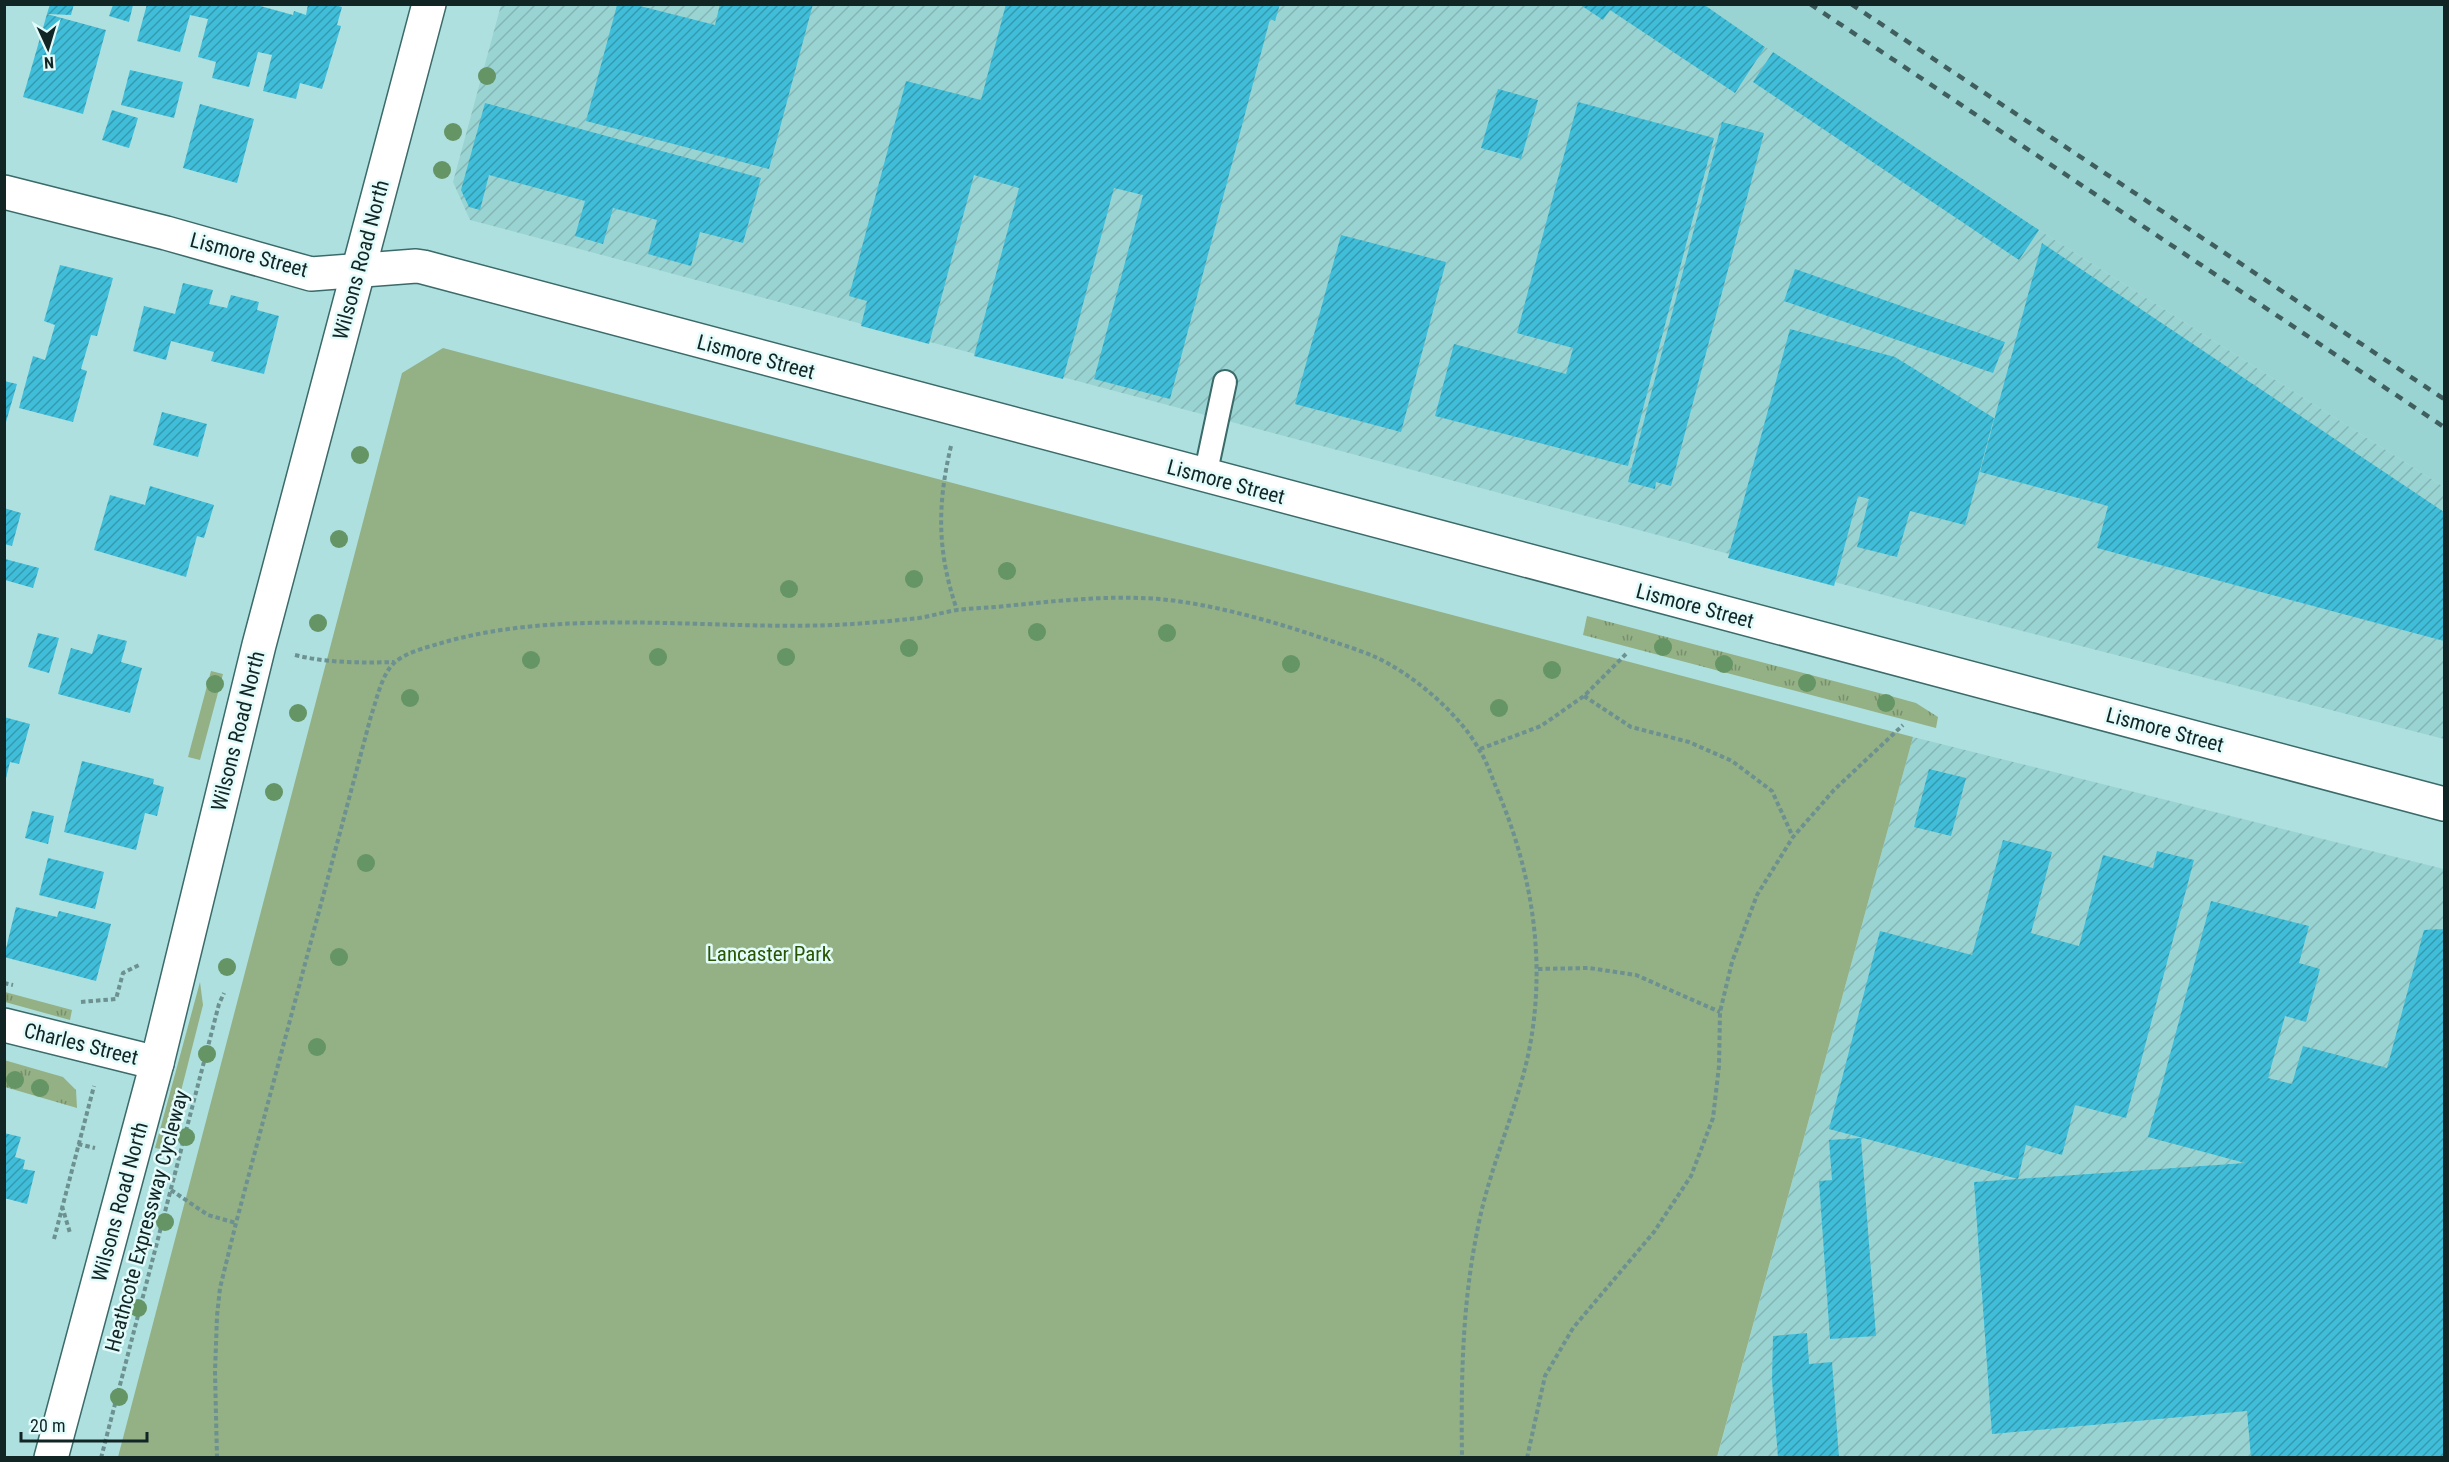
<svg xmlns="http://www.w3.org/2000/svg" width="2449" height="1462" viewBox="0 0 2449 1462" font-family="'Roboto Condensed',sans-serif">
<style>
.built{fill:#99d4d3}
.industrial{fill:url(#industrial-furrows)}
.grass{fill:url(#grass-tufts)}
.green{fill:#94b085}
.building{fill:url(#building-hatch)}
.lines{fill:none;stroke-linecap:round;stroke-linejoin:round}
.service-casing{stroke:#3a6a69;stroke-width:26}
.minor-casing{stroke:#3a6a69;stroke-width:36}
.tertiary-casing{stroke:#3a6a69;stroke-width:36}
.path{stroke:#6c9190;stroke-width:4;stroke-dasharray:4.5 3;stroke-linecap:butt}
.service{stroke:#fff;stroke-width:22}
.minor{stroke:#fff;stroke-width:33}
.tertiary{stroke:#fff;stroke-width:33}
.rail{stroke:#415e5e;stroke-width:4.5;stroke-dasharray:8 8;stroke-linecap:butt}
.tree{fill:#659465}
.labels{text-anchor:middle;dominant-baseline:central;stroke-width:5;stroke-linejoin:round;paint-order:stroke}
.street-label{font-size:21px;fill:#122525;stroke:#e3fcfb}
.park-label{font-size:21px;fill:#2a5502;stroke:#e3fcfb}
</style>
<defs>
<pattern id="industrial-furrows" width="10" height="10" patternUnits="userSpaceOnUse" patternTransform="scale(1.5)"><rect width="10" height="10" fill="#99d4d3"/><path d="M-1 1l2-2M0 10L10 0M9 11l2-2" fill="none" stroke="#83b6b5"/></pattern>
<pattern id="grass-tufts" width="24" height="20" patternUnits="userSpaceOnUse" patternTransform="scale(1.5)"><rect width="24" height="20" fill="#94b085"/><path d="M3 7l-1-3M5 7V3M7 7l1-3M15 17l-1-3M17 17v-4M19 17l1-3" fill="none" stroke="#778f6d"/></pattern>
<pattern id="building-hatch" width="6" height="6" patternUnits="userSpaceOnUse" patternTransform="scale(1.5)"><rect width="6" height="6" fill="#40bed9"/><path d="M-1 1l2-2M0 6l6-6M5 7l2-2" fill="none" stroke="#349ab0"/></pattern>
</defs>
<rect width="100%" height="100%" fill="#aee0df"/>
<path class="built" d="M1703 5H2444V487L2039 230Z"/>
<path class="industrial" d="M501 5H1703L2039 230 2444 487V739L1944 611 470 220 453 182Z
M1913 737 2444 869V1457L1717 1458Z"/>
<path class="grass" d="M1587 616 1898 698 1916 703 1938 717 1936 728 1583 635Z
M5 992 72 1010 70 1020 5 1002Z
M4 1060 63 1077 76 1090 77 1108 5 1087Z"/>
<path class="green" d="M443 348 1913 737 1717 1457H118L402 373Z
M211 671 223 674 200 760 188 757Z
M200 982 203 1005 166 1150 155 1148Z"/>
<path class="building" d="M50 4H74L71 15 47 14Z
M147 4H253L293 15 294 11 306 15 308 4H331L342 7 337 25 341 26 322 89 300 83 296 99 263 91 272 55 258 52 249 87 212 78 216 62 198 57 208 19 190 15 180 52 137 41Z
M720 4H813L769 169 586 121 617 5H636L715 25Z
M1006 4H1280L1275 21 1270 19 1170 399 1094 379 1143 195 1114 188 1063 379 974 356 1019 188 974 175 929 344 861 326 867 301 849 296 906 81 981 100Z
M1579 4H1703L1765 47 1735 93 1610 10 1603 20Z
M113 5H133L129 22 109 16Z
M47 14 106 30 83 114 23 97Z
M1773 52 2039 230 2019 260 1753 82Z
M130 70 183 82 174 118 121 105Z
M1498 89 1538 100 1521 159 1481 148Z
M1578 102 1714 138 1628 466 1435 416 1454 344 1566 374 1573 348 1517 333Z
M485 103 761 178 743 243 700 232 691 266 648 254 657 220 613 208 603 244 575 236 585 201 489 175 480 210 469 207 461 190Z
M200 104 254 119 237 183 183 168Z
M112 110 138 118 129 148 102 140Z
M1722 122 1764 133 1671 486 1656 482 1655 489 1628 482Z
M1341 235 1446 262 1401 432 1295 404Z
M2042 243 2444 512V641L2097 548 2108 506 1980 472Z
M60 265 113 278 97 336 91 335 81 369 87 371 73 422 19 408 33 356 45 360 55 325 44 321Z
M1795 269 2005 342 1993 373 1784 301Z
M183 283 213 290 209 304 227 308 231 295 259 302 257 310 279 316 264 374 211 361 214 352 171 341 166 360 133 351 144 306 175 314Z
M1790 329 1895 357 1994 418 1965 525 1910 511 1897 557 1857 547 1869 499 1858 496 1834 586 1728 558Z
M4 381 17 384 6 422 4 421Z
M162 412 207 424 198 457 153 445Z
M150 486 214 505 204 538 197 536 186 577 94 550 110 495 145 505Z
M4 508 21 513 12 546 4 544Z
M5 559 39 568 33 588 5 580Z
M38 633 59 638 49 673 28 667Z
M98 634 127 641 121 662 142 668 130 713 58 694 71 648 92 654Z
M4 717 30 724 19 764 10 762 5 782Z
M82 761 154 779 153 784 164 787 157 816 145 813 136 850 64 832Z
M1929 769 1966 778 1951 836 1914 827Z
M32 811 54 816 48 844 25 838Z
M2003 840 2052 852 2031 933 2079 946 2103 855 2153 868 2157 851 2194 860 2126 1118 2075 1105 2062 1155 2026 1145 2018 1179 2245 1163 2148 1137 2211 901 2309 926 2299 963 2320 969 2306 1022 2285 1016 2268 1078 2292 1084 2303 1046 2387 1068 2424 930 2444 929V1458H2251L2247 1411 1992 1434 1974 1182 2018 1179 1829 1129 1880 931 1972 955Z
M48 858 104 872 95 909 39 895Z
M16 907 57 917 59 911 111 924 96 981 4 957Z
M4 1133 21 1137 15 1157 25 1160 23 1169 35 1171 27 1204 4 1198Z
M1861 1138 1876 1336 1830 1339 1819 1181 1832 1180 1829 1140Z
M1807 1333 1809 1364 1832 1362 1839 1458H1778L1772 1380 1773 1336Z"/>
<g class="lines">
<g class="service-casing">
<path id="service" d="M1205 476 1225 382"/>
</g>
<g class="minor-casing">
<path id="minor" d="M4 192 166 233 311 274 416 266 423 267 2444 804
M4 1025 157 1063"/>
</g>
<g class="tertiary-casing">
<path id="tertiary" d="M51 1458 157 1063 259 645 429 4"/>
</g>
<path class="path" d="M951 446C937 505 937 552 957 610
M295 655C327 663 361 663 394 662
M1584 696 1631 727 1689 742 1732 761 1772 791 1793 837
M1480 749 1541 726 1584 696 1628 652
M1538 969 1589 968 1636 975 1720 1012
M4 983 13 985
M81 1002 116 999 123 973 141 964
M78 1144 95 1148
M171 1190 208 1215 236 1223
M62 1206 70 1233
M54 1239 94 1086
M101 1458 219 1004 224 993
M217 1458 215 1372 217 1316 220 1288 236 1223 371 716C377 699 381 676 394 663 405 653 424 648 438 644 560 607 706 630 832 625 861 624 890 621 919 618 932 616 944 612 957 610 973 608 989 608 1005 606 1056 601 1108 595 1159 599 1213 604 1276 622 1328 640 1343 645 1359 650 1373 656 1412 673 1460 714 1480 751 1487 762 1491 775 1496 787 1533 873 1548 967 1527 1060 1514 1116 1489 1170 1478 1227 1462 1304 1461 1379 1462 1458
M1527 1458 1545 1376 1573 1328 1654 1232 1691 1176 1713 1118 1719 1066 1720 1012 1732 962 1757 895 1793 837 1834 790 1903 725"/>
<use href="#service" class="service"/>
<use href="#minor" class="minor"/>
<use href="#tertiary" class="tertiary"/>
<path class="rail" d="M1810 4 2444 427
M1851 4 2444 399"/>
</g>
<g class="tree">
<circle cx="487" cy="76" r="9"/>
<circle cx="453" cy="132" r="9"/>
<circle cx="442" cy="170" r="9"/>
<circle cx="360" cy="455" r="9"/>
<circle cx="339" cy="539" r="9"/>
<circle cx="1007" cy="571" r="9"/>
<circle cx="914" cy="579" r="9"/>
<circle cx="789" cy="589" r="9"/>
<circle cx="318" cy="623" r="9"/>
<circle cx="1037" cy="632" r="9"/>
<circle cx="1167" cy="633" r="9"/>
<circle cx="1663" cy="647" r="9"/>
<circle cx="909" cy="648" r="9"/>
<circle cx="658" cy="657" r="9"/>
<circle cx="786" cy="657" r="9"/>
<circle cx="531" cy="660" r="9"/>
<circle cx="1291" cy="664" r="9"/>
<circle cx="1724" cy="664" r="9"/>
<circle cx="1552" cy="670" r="9"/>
<circle cx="1807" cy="683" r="9"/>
<circle cx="215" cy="684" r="9"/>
<circle cx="410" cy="698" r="9"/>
<circle cx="1886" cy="703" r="9"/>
<circle cx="1499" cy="708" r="9"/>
<circle cx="298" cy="713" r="9"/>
<circle cx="274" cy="792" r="9"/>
<circle cx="366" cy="863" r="9"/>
<circle cx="339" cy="957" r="9"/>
<circle cx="227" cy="967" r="9"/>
<circle cx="317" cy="1047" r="9"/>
<circle cx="207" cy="1054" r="9"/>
<circle cx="15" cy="1080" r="9"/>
<circle cx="40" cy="1088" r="9"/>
<circle cx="186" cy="1137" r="9"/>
<circle cx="165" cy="1222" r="9"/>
<circle cx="138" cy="1308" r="9"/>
<circle cx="119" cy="1397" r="9"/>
</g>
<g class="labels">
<g class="street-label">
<text transform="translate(249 255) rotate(15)">Lismore Street</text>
<text transform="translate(361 260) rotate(-75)">Wilsons Road North</text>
<text transform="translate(756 357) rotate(15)">Lismore Street</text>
<text transform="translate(1226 482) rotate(15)">Lismore Street</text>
<text transform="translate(1695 606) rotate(15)">Lismore Street</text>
<text transform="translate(2165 730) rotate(15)">Lismore Street</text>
<text transform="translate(238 731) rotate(-76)">Wilsons Road North</text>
<text transform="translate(81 1044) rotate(14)">Charles Street</text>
<text transform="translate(120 1202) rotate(-75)">Wilsons Road North</text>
<text transform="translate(147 1221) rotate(-75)">Heathcote Expressway Cycleway</text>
</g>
<g class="park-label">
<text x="769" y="954">Lancaster Park</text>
</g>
</g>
<rect width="2449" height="1462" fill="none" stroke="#122525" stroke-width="12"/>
<g transform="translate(48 48) rotate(176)" stroke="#e3fcfb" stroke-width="4.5" paint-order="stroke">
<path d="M0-4.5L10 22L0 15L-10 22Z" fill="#122525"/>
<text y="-9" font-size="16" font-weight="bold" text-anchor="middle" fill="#122525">N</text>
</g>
<path d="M21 1432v9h126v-9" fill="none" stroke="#122525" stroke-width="3"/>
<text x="30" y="1432" font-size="18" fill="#122525" stroke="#e3fcfb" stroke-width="4.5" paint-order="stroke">20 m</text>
</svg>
